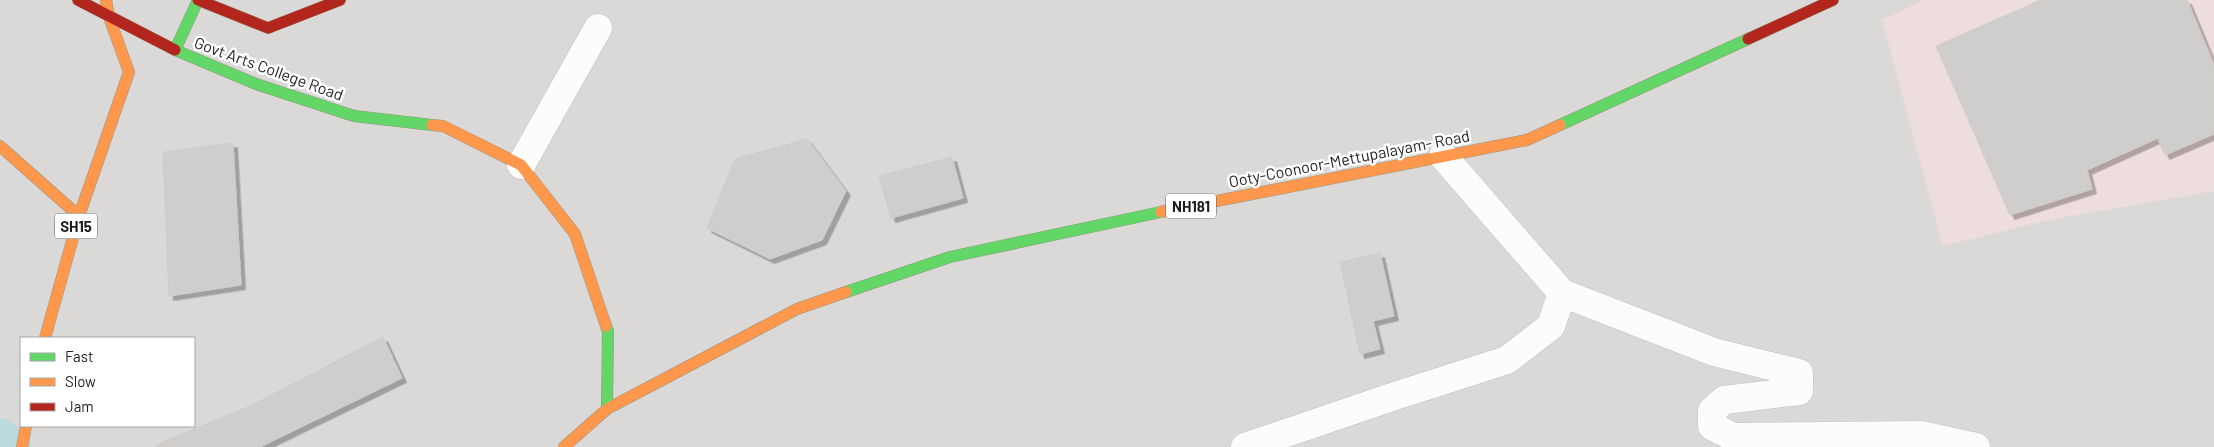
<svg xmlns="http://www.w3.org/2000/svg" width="2214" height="447" viewBox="0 0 2214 447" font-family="Barlow,sans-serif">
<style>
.residential{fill:#dbd9d8;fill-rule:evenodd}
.commercial{fill:#edd}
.religious{fill:#dad9d8}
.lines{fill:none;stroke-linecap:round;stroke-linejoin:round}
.canal{stroke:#bbdade;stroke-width:34}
.building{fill:#d0cecc;stroke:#cfcbc8;filter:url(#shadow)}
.street-casing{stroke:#c3c2c1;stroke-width:29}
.fast-casing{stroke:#95947f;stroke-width:12}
.slow-casing{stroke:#95947f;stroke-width:12}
.jam-casing{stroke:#95947f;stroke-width:12}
.street{stroke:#fcfcfb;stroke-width:28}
.fast{stroke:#63d668;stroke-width:11}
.slow{stroke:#ff974d;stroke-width:11}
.jam{stroke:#b3261e;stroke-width:11}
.labels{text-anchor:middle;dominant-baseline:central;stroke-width:5;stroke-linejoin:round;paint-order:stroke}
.shield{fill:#fff;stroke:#626262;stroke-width:1}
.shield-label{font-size:15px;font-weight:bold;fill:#1e1e1e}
.street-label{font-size:16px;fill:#1e1e1e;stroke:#fff}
</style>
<defs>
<filter id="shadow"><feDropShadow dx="4.5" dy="4.5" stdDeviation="0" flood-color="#0004"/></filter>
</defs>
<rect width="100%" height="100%" fill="#ece9e6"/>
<path class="residential" d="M0 0H2214V447H0ZM21 338H194V426H21Z"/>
<path class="commercial" d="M1923 0H2214V191L2048 220 1943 246 1882 20Z"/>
<path class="religious" d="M252 118 257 290 98 317 115 123Z"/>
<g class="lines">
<path class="canal" d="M0 435 14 447"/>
</g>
<path class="building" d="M2041 0H2187L2214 65V134L2165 155 2158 138 2087 170 2092 189 2010 215 1936 46Z
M807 139 846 191 822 240 770 259 707 228 735 159Z
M233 143 241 285 169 296 163 152Z
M952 157 963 198 891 218 879 176Z
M1380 253 1394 316 1373 321 1380 349 1360 354 1340 262Z
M383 337 402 378 260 447H156L158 444 250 406Z"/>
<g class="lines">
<g class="street-casing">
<path id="street" d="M521 165 598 28
M1562 293 1714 352 1799 373V391L1724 400 1712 411V426L1733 437 1921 435 1976 447
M1245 447 1395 396 1507 360 1551 326 1562 293 1443 156"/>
</g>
<g class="fast-casing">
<path id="fast" d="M198 0 175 50 256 84 354 116 432 125
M1560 125 1748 39
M846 292 950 257 1161 212
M606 326 608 331 607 409"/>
</g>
<g class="slow-casing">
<path id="slow" d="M432 125 443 126 521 165 575 234 606 326
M0 146 79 216 45 338
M1161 212 1527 140 1560 125
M79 216 129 72 109 17 106 0
M22 447 26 426
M564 447 607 409 797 309 846 292"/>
</g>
<g class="jam-casing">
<path id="jam" d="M78 0 175 50
M198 0 268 28 340 0
M1748 39 1833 0"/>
</g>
<use href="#street" class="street"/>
<use href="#fast" class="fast"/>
<use href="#slow" class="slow"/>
<use href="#jam" class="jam"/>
</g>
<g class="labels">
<g class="shield">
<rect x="1166" y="193.5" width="50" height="25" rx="4"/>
<rect x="55" y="213.5" width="42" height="25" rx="4"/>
</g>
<g class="shield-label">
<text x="1191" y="206">NH181</text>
<text x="76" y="226">SH15</text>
</g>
<g class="street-label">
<text transform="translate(269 68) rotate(20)">Govt Arts College Road</text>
<text transform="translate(1349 158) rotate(-11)">Ooty-Coonoor-Mettupalayam- Road</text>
</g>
</g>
<rect x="20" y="337" width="175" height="90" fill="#ffffff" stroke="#a5a5a5"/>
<rect x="30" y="353" width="25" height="8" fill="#63d668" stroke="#a5a5a5"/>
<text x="65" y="362" font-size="15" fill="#1e1e1e">Fast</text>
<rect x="30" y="378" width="25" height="8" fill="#ff974d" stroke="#a5a5a5"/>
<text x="65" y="387" font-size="15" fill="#1e1e1e">Slow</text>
<rect x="30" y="403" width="25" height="8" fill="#b3261e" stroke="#a5a5a5"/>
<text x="65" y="412" font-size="15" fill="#1e1e1e">Jam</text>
</svg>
